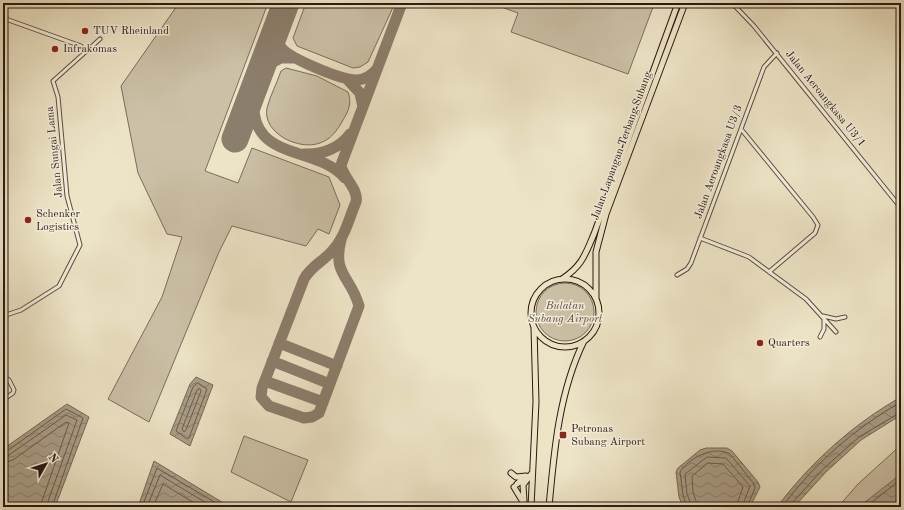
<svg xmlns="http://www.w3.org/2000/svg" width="904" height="510" viewBox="0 0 904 510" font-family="'Old Standard TT',serif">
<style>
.green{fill:#ccc1a7;stroke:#7b6d5c}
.water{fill:url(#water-waves);stroke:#776959}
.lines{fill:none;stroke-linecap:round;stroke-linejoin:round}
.shore{stroke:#6a5c4e;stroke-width:1}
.taxiway{stroke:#8c7e6c;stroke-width:11}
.runway{stroke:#8c7e6c;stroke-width:27}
.minor-casing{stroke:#5b4c3f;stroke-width:5}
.primary-casing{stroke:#2a1912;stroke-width:7}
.minor{stroke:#f3edda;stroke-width:3}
.primary{stroke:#ede4c6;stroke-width:5}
.poi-dot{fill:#8f2418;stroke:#f3edda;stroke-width:1.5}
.labels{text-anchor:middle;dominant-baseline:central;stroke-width:3;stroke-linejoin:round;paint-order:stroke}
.poi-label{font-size:11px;fill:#2a1912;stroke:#f3edda;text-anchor:start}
.street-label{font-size:11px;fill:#2a1912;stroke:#f3edda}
.park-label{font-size:11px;font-style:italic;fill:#5b4b3f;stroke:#f3edda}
</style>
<defs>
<pattern id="water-waves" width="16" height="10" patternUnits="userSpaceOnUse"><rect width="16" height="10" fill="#ab9f89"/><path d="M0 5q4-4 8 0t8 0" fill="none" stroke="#8b816f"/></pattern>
</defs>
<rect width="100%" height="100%" fill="#ede4c6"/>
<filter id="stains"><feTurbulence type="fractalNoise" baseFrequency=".005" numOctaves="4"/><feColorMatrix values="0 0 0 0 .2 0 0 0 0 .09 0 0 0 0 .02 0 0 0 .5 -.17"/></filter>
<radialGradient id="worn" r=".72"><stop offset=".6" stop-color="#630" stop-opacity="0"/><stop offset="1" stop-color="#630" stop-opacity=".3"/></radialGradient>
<path class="green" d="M179 3H268L205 171 238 183 252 148 329 177 340 205 329 234 318 229 306 246 232 226 219 252 149 422 108 399 162 297 182 237 167 234 138 173 121 86Z
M306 3H395L368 62 360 67 353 68 297 46 293 38Z
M490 3H641L653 7 628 74 511 32 518 13Z
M286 68 317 76 348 92C352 103 349 110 343 120 337 131 331 139 320 143 299 151 262 133 267 108 270 96 277 83 281 71Z
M536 312a29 29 0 1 1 58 0a29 29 0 1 1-58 0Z
M244 436 308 460 291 502 231 472Z
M901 445V507H838L858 484Z"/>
<path class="water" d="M196 377 213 385 190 446 170 434 190 384Z
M901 397V415L861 440 826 472 794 507H777C810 463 853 424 901 397Z
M67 404 89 417 55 507H3V449Z
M706 448H727L732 451 758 482 760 487 750 507H683L679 497 676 472 678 468 700 450Z
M154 461 230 507H138Z
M901 474V507H859L860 506Z"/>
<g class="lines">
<path class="shore" d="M198 383 207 389 189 438 187 439 176 431 193 387Z
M200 389 201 391 186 430 184 432 182 429 197 390Z
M3 452 7 451 66 409 83 418 52 507
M3 457 9 455 66 415 77 420 46 507
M3 463 13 460 66 422 69 423 40 507
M142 507 157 468 223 507
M147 507 160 475 213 507
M153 507 163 484 201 507
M687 507 683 495 680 472C689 458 713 445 730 454L754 484 755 488 747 507
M692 507 687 494 685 474 707 457 726 458 750 486 742 507
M698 507 693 492 692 476 708 463 723 464 743 487 736 507
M782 507C813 465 855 428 901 402
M791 507 792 503 823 469 859 437 901 412
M866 507 901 479"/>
<path class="taxiway" d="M278 25C277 32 277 40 280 46 287 58 342 80 356 80 364 80 372 75 377 69
M262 68 281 58H293
M347 79 360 93 363 107
M255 85C242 166 312 141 345 178
M304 154C322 155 340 148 350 134
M341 240C332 275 351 276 359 306L319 413 312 417 304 418 269 406 261 397 262 388 304 279C311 266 324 261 333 250 345 237 349 218 356 202 359 189 343 178 341 165L402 3
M279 343 337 366
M272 361 330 384
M265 381 323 402"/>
<path class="runway" d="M235 139 286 3"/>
<g class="minor-casing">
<path id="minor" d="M732 3 754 26 901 208
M3 18 81 46
M741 129 813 217 818 225 815 233 769 272
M700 238 749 257 806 299 836 332
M677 275 687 269 691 263 764 67 777 53
M3 316 21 310 59 286 80 245 67 196 58 97 53 81 100 39
M823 316 836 319 845 317
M820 337 824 329V318
M3 376 9 380 14 390 13 393 3 400"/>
</g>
<g class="primary-casing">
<path id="primary" d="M562 279C582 266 585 255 594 234L678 3
M531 313a34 34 0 1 1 68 0a34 34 0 1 1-68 0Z
M596 299V252L606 214 685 3
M511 473 516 477 526 476
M517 484 525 477
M514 487 526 507
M524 501 523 485 532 473
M531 507 536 402 534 328
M549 507C554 451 559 392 584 341"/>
</g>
<use href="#minor" class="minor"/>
<use href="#primary" class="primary"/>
</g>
<g class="poi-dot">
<circle cx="85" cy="31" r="4"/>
<circle cx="55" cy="49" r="4"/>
<circle cx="28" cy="220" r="4"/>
<circle cx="760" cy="343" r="4"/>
<rect x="559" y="431" width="8" height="8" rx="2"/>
</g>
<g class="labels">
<g class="poi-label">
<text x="93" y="31">TUV Rheinland</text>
<text x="63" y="49">Infrakomas</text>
<text x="36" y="214">Schenker<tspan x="36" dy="13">Logistics</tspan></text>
<text x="768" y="343">Quarters</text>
<text x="571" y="429">Petronas<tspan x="571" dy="13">Subang Airport</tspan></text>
</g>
<g class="street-label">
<text transform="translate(825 99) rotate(51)">Jalan Aeroangkasa U3/1</text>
<text transform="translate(622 146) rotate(-70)">Jalan Lapangan Terbang Subang</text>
<text transform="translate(55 152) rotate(-96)">Jalan Sungai Lama</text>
<text transform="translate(719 162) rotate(-70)">Jalan Aeroangkasa U3/3</text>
</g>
<g class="park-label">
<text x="565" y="306">Bulatan<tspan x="565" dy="13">Subang Airport</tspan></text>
</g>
</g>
<rect width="904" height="510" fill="none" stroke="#ede4c6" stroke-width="16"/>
<rect x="4" y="4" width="896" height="502" fill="none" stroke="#2a1912" stroke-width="2"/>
<rect x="8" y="8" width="888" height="494" fill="none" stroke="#2a1912"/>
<g transform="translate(46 464) rotate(51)" stroke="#f3edda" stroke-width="3" paint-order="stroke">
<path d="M0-3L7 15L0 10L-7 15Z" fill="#2a1912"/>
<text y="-6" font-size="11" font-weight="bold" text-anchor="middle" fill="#2a1912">N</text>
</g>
<rect width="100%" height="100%" filter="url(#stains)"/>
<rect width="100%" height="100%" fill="url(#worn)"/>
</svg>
